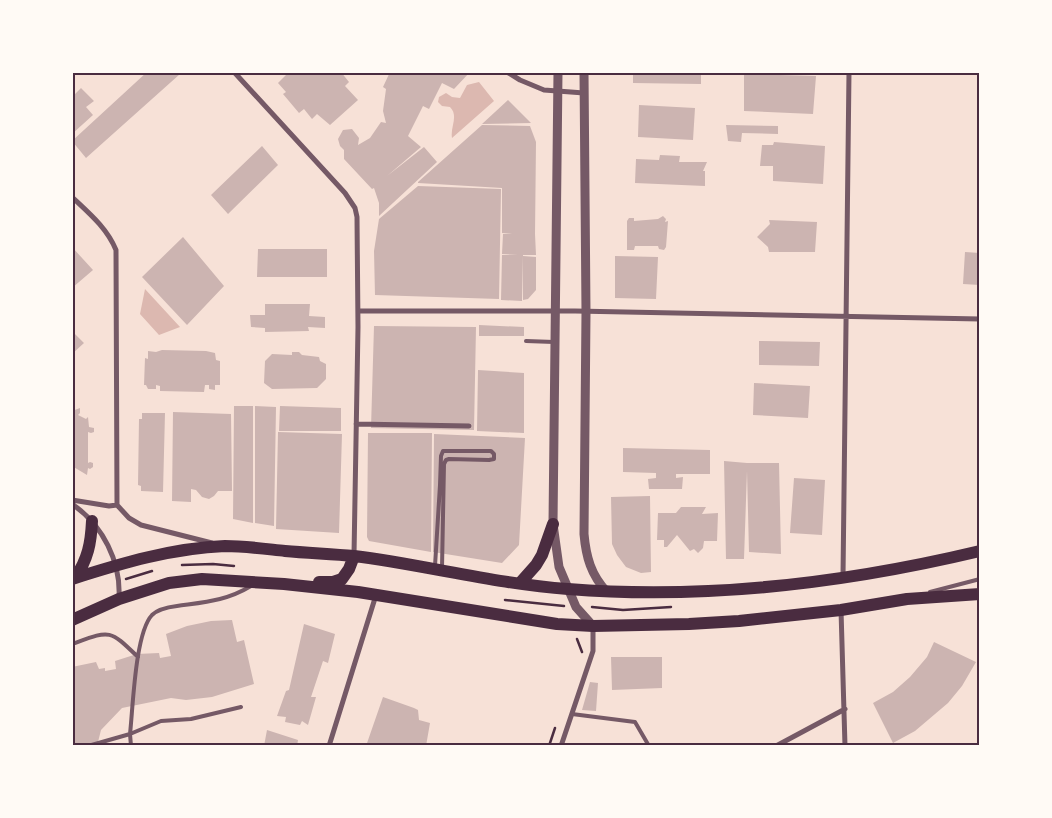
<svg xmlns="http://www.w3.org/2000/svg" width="1052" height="818" viewBox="0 0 1052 818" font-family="'Roboto Condensed',sans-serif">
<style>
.water{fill:#dcb8b0}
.building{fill:#ccb4b1}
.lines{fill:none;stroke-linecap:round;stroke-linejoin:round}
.path{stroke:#4a2c40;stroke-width:2.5}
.service{stroke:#755966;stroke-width:4}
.minor{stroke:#755966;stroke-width:5}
.tertiary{stroke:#755966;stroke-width:9}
.primary{stroke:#4a2c40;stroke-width:12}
.neatline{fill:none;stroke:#4a2c40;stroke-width:2}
</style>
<rect width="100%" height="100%" fill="#f7e1d7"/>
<path class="water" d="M479 82 494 101 452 138C450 127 459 116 450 107L442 106 438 102 439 97 446 93 452 97 460 98 467 85Z
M145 289 180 327 159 335 140 314Z"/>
<path class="building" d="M147 72 180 74 86 158 72 141Z
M284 72H341L349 82 345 86 358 100 330 125 317 114 312 119 304 109 299 113 283 94 286 92 278 83 286 75Z
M390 72H470L454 89 442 83 429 109 423 106 408 136 421 147 387 176 424 147 437 162 379 216V203L374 188 372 189 344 159V150L340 146 338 139 343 130 352 129 359 138 358 145 370 138 381 122 386 123 383 111 386 89 383 87Z
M633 72H701V84L633 83Z
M744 74 816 76 813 114 744 111Z
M81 88 94 101 86 107 93 115 72 134V93L74 95Z
M508 100 531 123 482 124Z
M639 105 695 108 693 140 638 137Z
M482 125 530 126 536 142 535 234 536 255H523L522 301 501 300 502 255H518L502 254 503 234H512L502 233V188L418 183V182Z
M726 125 778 126V134L742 133 741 142 728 141Z
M774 142 825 146 823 184 773 181V166H760L762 145H773Z
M262 146 278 165 228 214 211 195Z
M660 155 680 156 679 162H707L703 171H705V186L635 183 636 159 659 160Z
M418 186 501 189 499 299 375 295 374 251 379 219Z
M663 216 666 219 665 222 668 221 666 247 664 250 659 249 658 246H635L634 250H627V221L629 218H634V221L658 219Z
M769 220 817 222 815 252H769L768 247 757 237 770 224Z
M183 237 224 286 187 325 142 277Z
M72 247 93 270 72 288Z
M258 249H327V277H257Z
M965 252 980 253V285L963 284Z
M523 256 536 257V290L528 299 523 300Z
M615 256 658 257 656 299 615 298Z
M265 304H310L309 316 325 317V328L308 327 309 331 265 332V328L251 327 250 315H265Z
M479 325 524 327V336H479Z
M374 326 476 327 474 430 371 428Z
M72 331 84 343 72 354Z
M759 341 820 342 819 366 759 365Z
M162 350 206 351 215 353 216 360 220 361V385H215V390L209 389V385H205L204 392 160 391V386L156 385V389H148L146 385H144L145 358 148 359V351L156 352Z
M292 352H299L302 355 319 357 320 361 326 364V379L317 388 272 389 264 383 265 361 272 354 292 355Z
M478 370 524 373V433L477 431Z
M754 383 810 386 808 418 753 415Z
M234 406H253V523L233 519Z
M255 406 276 407 274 526 255 523Z
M280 406 341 408V431H279Z
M80 408V413L78 415 86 419 88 417 89 427 94 428V432L91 433 88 432V463L90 462 93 463V467L90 469 88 468 87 475 72 466V411Z
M173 412 231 414 232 491H218L214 496 209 499 202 497 196 490 191 489V502L172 501Z
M142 413H165L163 492 141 491V486L138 485 139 419H142Z
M278 432 342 434 339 533 276 529Z
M368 433H432L431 552 369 541 367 537Z
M434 434 525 438 519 545 502 563 433 552Z
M623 448 710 450V474H676V478L683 477 682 489H649L648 479 656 478V473L623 472Z
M724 461 747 463H779L781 554 749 552 747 471 744 559H726Z
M794 478 825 480 822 535 790 533Z
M650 496 651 572 641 573 626 567 617 555 612 544 611 497Z
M681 507H706L702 514 718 513 717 541H704L703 548 698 553 694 549 690 551 677 535 667 547H664V540H657L658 513H676Z
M232 620 237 642 244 640 254 684 212 697 186 700 171 698 122 708 101 730 97 746H72V667L96 662 99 669 105 668V671L116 669 115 661 137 654 159 653 160 658 171 656 166 634 187 626 211 621Z
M304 624 335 634 328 663 323 661 311 697H316L308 725 302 721 300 725 285 722 286 717 277 716 286 691 289 690Z
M934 642 976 662 962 686 948 703 915 731 893 743 873 703 893 692 910 677 927 657Z
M611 657H662V688L612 690Z
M590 682 598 683 596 711 582 710Z
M383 697 414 708 418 710 419 720 430 723 426 746H366Z
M267 730 298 740 297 746H264Z"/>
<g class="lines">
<path class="path" d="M182 565 213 564 234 566
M126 579 152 571
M505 600 564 606
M592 607 623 610 671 607
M577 639 582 652
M549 746 555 728"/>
<path class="service" d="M526 341 554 342
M435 566 440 485 441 456 443 451H491L494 454V459L489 460 449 459 446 460 444 464 442 568
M930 592 980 579
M72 644C111 630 109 629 138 657
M572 714 635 722 649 746
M88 746 130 734 161 721 191 719 241 707
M131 746 130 734C133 708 135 633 152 615 158 609 169 607 177 606 205 602 226 601 251 586"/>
<path class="minor" d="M234 72 345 193 355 208 357 217 358 327 354 555
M507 72 520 80 544 90 584 93
M72 197C89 213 107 228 116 250L117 505
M358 311H575L980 319
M356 424 469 426
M72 500 109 506 117 505
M72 504C103 525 121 562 119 598
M117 505 129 518 141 525 212 543
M843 577 849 72
M841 610 845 746
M329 746 376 595
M561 746 593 651V626
M776 746 845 709"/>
<path class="tertiary" d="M558 72 553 524 559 567 576 607 593 626
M584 72 586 312 584 534C586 557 591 575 607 592"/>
<path class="primary" d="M75 578C88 559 91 543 92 521
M72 579C122 563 173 548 225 546 245 546 266 549 285 551 308 553 331 554 354 556 426 565 496 584 568 589 706 600 846 583 980 551
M319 582H333L342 579 349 569 354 556
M520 583 536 565 542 555 553 524
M72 620 119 599 169 583 202 579 284 584 358 592 557 624 593 626 689 624 739 621 841 610 907 599 980 594"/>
</g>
<rect width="1052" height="818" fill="none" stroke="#fffaf5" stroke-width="148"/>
<rect x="74" y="74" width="904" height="670" class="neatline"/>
</svg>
